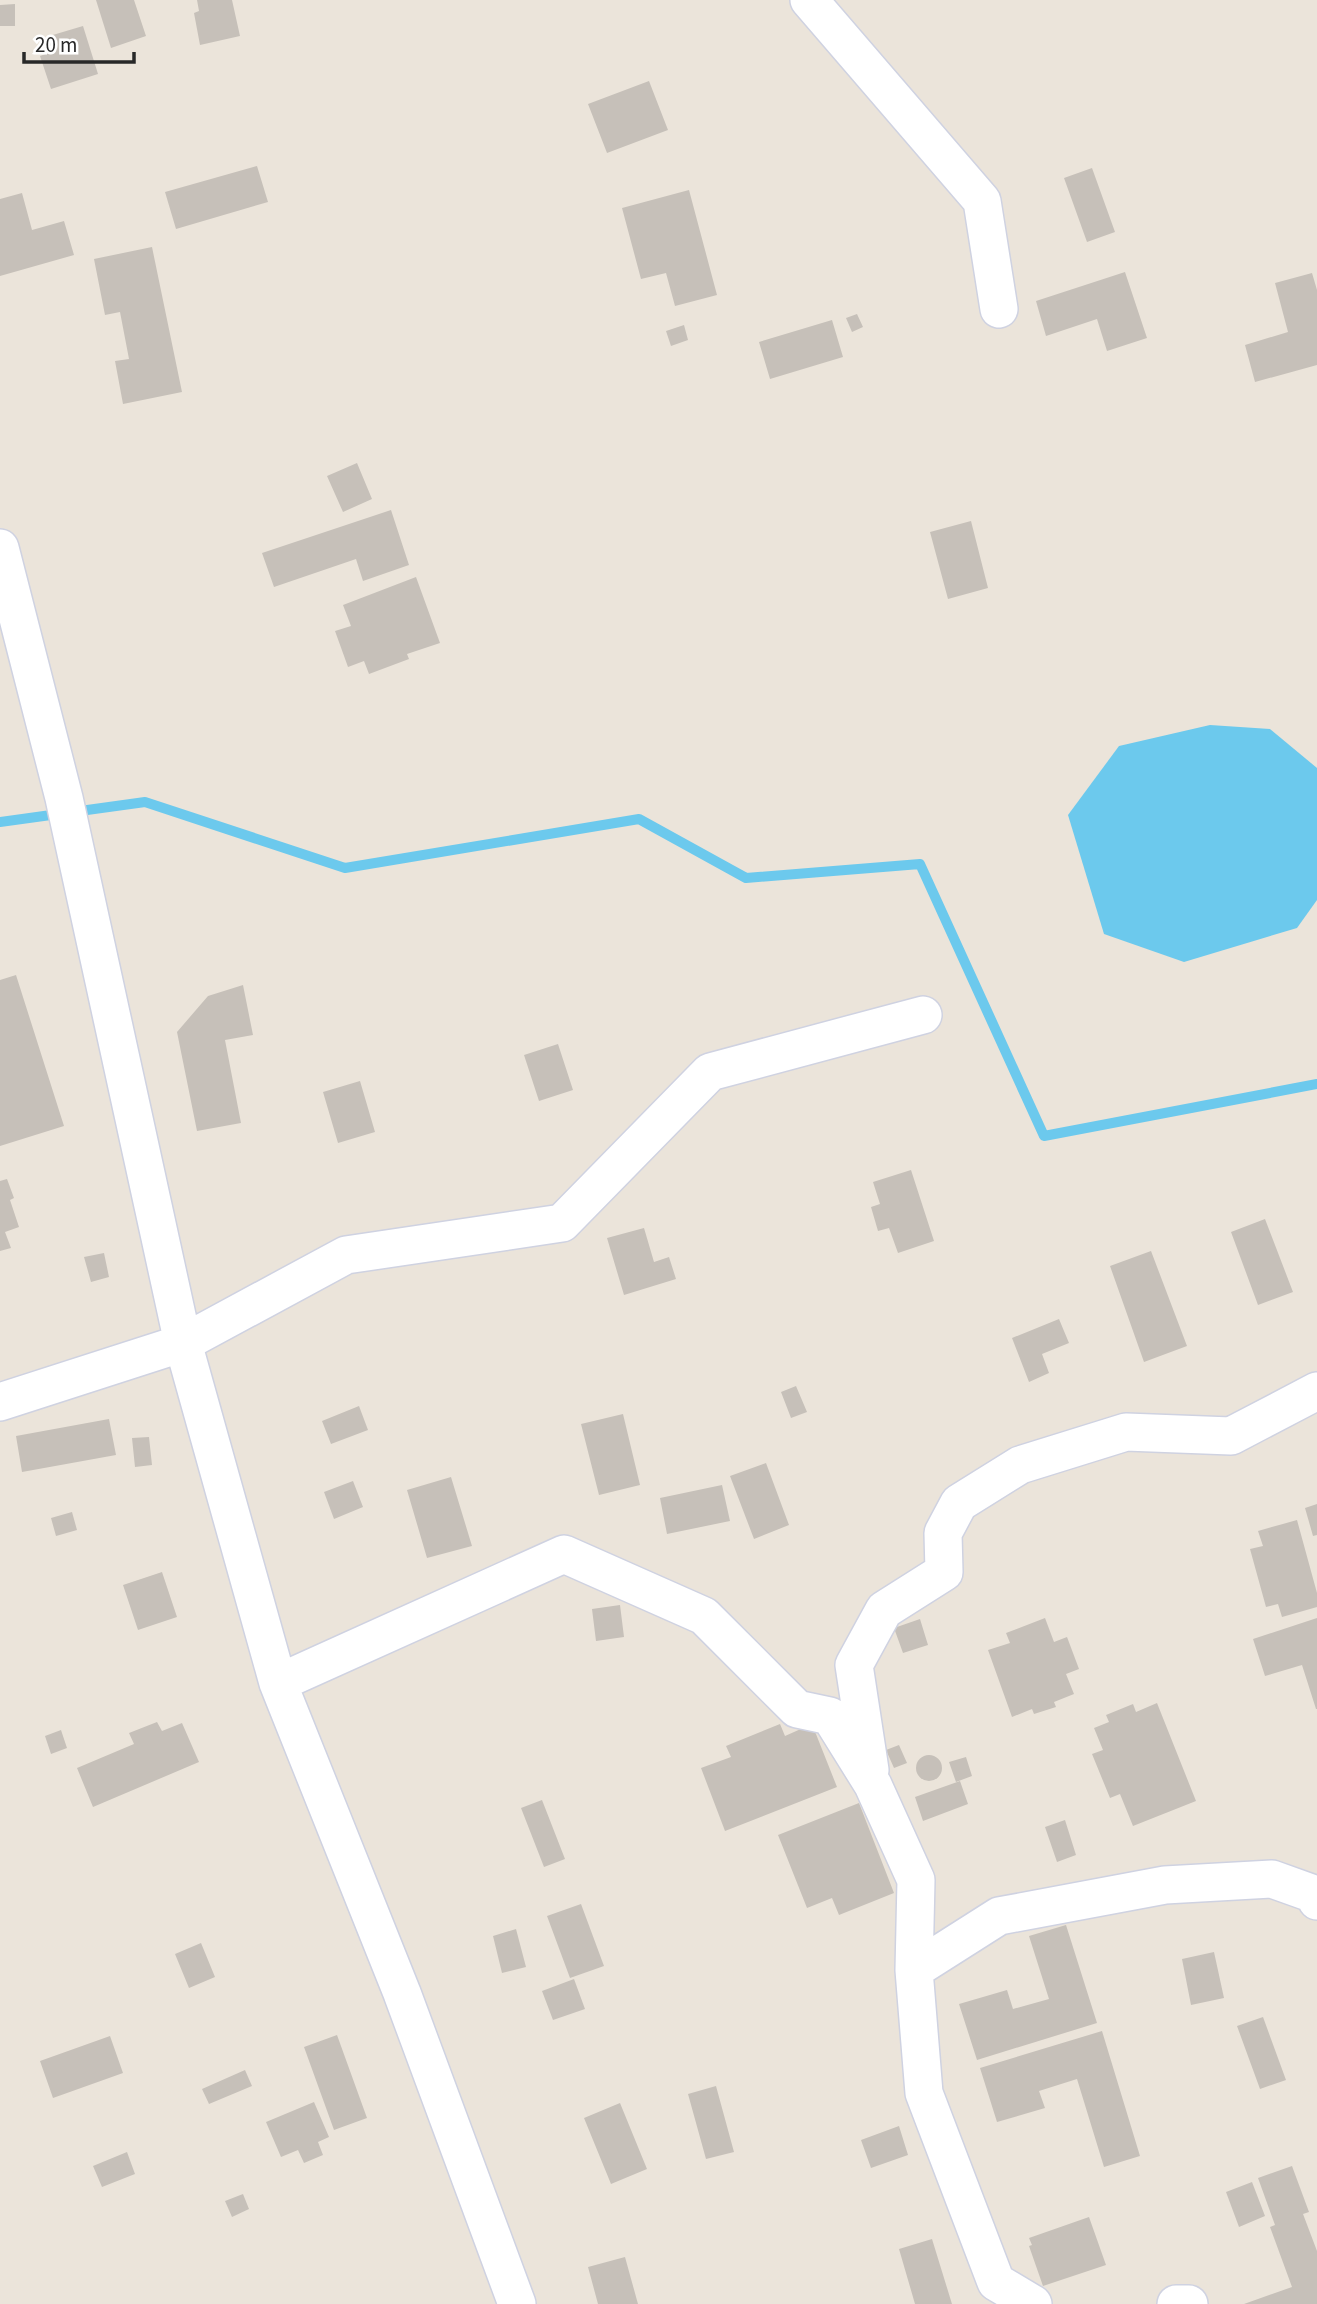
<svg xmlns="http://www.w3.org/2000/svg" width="1317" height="2304" viewBox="0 0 1317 2304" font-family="'Source Sans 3',sans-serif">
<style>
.water{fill:#6cc9ed}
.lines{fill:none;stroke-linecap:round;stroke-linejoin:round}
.stream{stroke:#6cc9ed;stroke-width:10}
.building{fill:#c6c0b9}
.minor-casing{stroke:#cfd2e1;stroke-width:40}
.minor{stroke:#fff;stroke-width:37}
</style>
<rect width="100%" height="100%" fill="#ebe4da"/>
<path class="water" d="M1210 725 1270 729 1317 768V900L1297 928 1184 962 1104 934 1068 815 1119 746Z"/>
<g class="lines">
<path class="stream" d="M0 822 145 802 345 868 639 819 746 878 920 864 1044 1136 1317 1084"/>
</g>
<path class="building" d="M96 0H134L146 36 111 48Z
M197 0H232L240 36 200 45 194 13 199 11Z
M15 4V26H0V5Z
M83 26 98 74 51 89 40 56 51 52 46 37Z
M649 81 668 130 607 153 588 104Z
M257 166 268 202 176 229 165 192Z
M1092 168 1115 232 1087 242 1064 178Z
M689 190 717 295 675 306 666 273 641 279 622 208Z
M22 193 32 230 64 221 74 255 0 276V199Z
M152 247 182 392 123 404 115 361 129 359 120 312 105 315 94 259Z
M1125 272 1147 338 1107 351 1097 319 1046 336 1036 301Z
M1312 273 1317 290V365L1255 382 1245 345 1288 332 1275 283Z
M857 314 863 327 852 332 846 318Z
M832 320 843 357 770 379 759 342Z
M684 325 688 340 671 346 666 331Z
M357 463 372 499 343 512 327 476Z
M391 510 409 565 363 581 356 559 274 587 262 553Z
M971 521 988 588 948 599 930 532Z
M416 577 440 643 407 654 409 659 369 674 364 661 348 667 335 631 351 626 343 605Z
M16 975 64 1126 0 1146V980Z
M243 985 253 1035 225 1040 241 1123 197 1131 177 1032 208 996Z
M558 1044 573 1090 539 1101 524 1055Z
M360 1081 375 1132 338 1143 323 1092Z
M911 1170 934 1241 898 1253 889 1228 878 1231 871 1207 880 1204 873 1182Z
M7 1179 14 1198 10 1200 19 1227 5 1232 11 1248 0 1251V1181Z
M1265 1219 1293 1292 1258 1305 1231 1232Z
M644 1228 654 1262 669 1257 676 1279 624 1295 607 1238Z
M1151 1251 1187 1346 1144 1362 1110 1266Z
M104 1253 109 1277 91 1282 84 1257Z
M1059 1319 1069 1343 1042 1354 1049 1373 1029 1382 1012 1338Z
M796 1386 807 1412 791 1418 781 1392Z
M359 1406 368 1430 331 1444 322 1421Z
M623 1414 640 1485 599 1495 581 1424Z
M109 1419 116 1455 22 1472 16 1436Z
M149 1437 152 1465 135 1467 132 1438Z
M766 1463 789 1525 754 1539 730 1476Z
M451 1477 472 1546 427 1558 407 1490Z
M353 1481 363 1507 334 1519 324 1492Z
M722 1485 730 1521 667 1534 660 1498Z
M1317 1504V1535L1313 1536 1305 1508Z
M72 1512 77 1530 56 1536 51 1518Z
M1297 1520 1317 1593V1607L1282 1617 1278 1604 1266 1607 1250 1549 1263 1546 1258 1531Z
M162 1572 177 1617 138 1630 123 1585Z
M620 1605 624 1637 596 1641 592 1609Z
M1045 1618 1054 1642 1067 1637 1079 1669 1066 1674 1074 1694 1054 1702 1056 1707 1034 1714 1032 1709 1012 1717 988 1650 1010 1643 1006 1633Z
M1317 1618V1709H1316L1302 1665 1265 1676 1253 1639Z
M920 1619 928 1645 903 1653 894 1628Z
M1157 1703 1196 1801 1133 1826 1120 1794 1110 1798 1092 1754 1103 1750 1094 1728 1109 1722 1106 1715 1133 1704 1136 1712Z
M157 1722 162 1731 182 1723 199 1762 93 1807 77 1768 134 1744 129 1733Z
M780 1724 785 1736 812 1724 837 1787 725 1831 701 1768 731 1757 726 1746Z
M61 1730 67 1748 51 1754 45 1736Z
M899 1745 907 1763 894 1768 886 1750Z
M916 1768a13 13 0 1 1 26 0a13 13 0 1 1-26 0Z
M966 1757 972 1776 956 1782 949 1762Z
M960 1781 968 1804 923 1821 915 1797Z
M542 1800 565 1859 544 1867 521 1808Z
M859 1803 894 1893 839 1915 832 1898 807 1908 778 1835Z
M1065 1820 1076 1855 1057 1862 1045 1827Z
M581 1904 604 1966 570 1978 547 1916Z
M1066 1925 1097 2023 977 2060 959 2004 1007 1990 1013 2009 1049 1999 1029 1936Z
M516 1929 526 1967 502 1973 493 1936Z
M201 1943 215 1977 189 1988 175 1954Z
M1214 1952 1224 1998 1191 2005 1182 1959Z
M574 1979 585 2009 553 2020 542 1991Z
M1263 2017 1286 2080 1260 2089 1237 2026Z
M1102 2031 1140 2156 1104 2167 1077 2079 1039 2091 1045 2108 997 2122 980 2068Z
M337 2035 367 2118 334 2130 304 2047Z
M110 2036 123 2073 53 2098 40 2061Z
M245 2070 252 2086 209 2104 202 2089Z
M716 2086 734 2152 706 2159 688 2094Z
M314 2102 329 2137 318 2142 323 2155 304 2163 298 2150 281 2157 266 2122Z
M620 2103 647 2169 611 2184 584 2118Z
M899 2126 908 2155 871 2168 861 2140Z
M127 2152 135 2174 102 2187 93 2166Z
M1292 2166 1309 2212 1303 2214 1317 2251V2304H1244L1292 2287 1270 2227 1275 2225 1258 2178Z
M1252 2182 1265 2216 1239 2227 1226 2192Z
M243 2194 249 2209 232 2217 225 2201Z
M1089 2217 1106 2265 1043 2286 1029 2246 1032 2245 1029 2238Z
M932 2239 952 2304H915L899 2249Z
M625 2257 638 2304H598L588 2267Z"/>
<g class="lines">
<g class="minor-casing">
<path id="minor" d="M809 0 982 201 999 309
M0 548 64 798 183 1343 278 1683 402 1993 517 2304
M0 1402 183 1343 346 1255 562 1223 710 1072 923 1015
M278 1683 564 1554 704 1616 797 1709 830 1716 873 1785 916 1880 914 1970 924 2093 996 2282 1033 2304
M870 1770 854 1665 884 1610 944 1572 943 1533 959 1503 1020 1465 1126 1432 1231 1436 1317 1391
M914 1970 999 1916 1165 1885 1272 1879 1314 1894 1317 1901
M1176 2304H1189"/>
</g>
<use href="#minor" class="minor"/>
</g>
<path d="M24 52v10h110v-10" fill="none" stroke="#282828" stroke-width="3.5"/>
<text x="35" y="52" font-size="21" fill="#282828" stroke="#ffffff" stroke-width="5" paint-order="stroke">20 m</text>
</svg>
